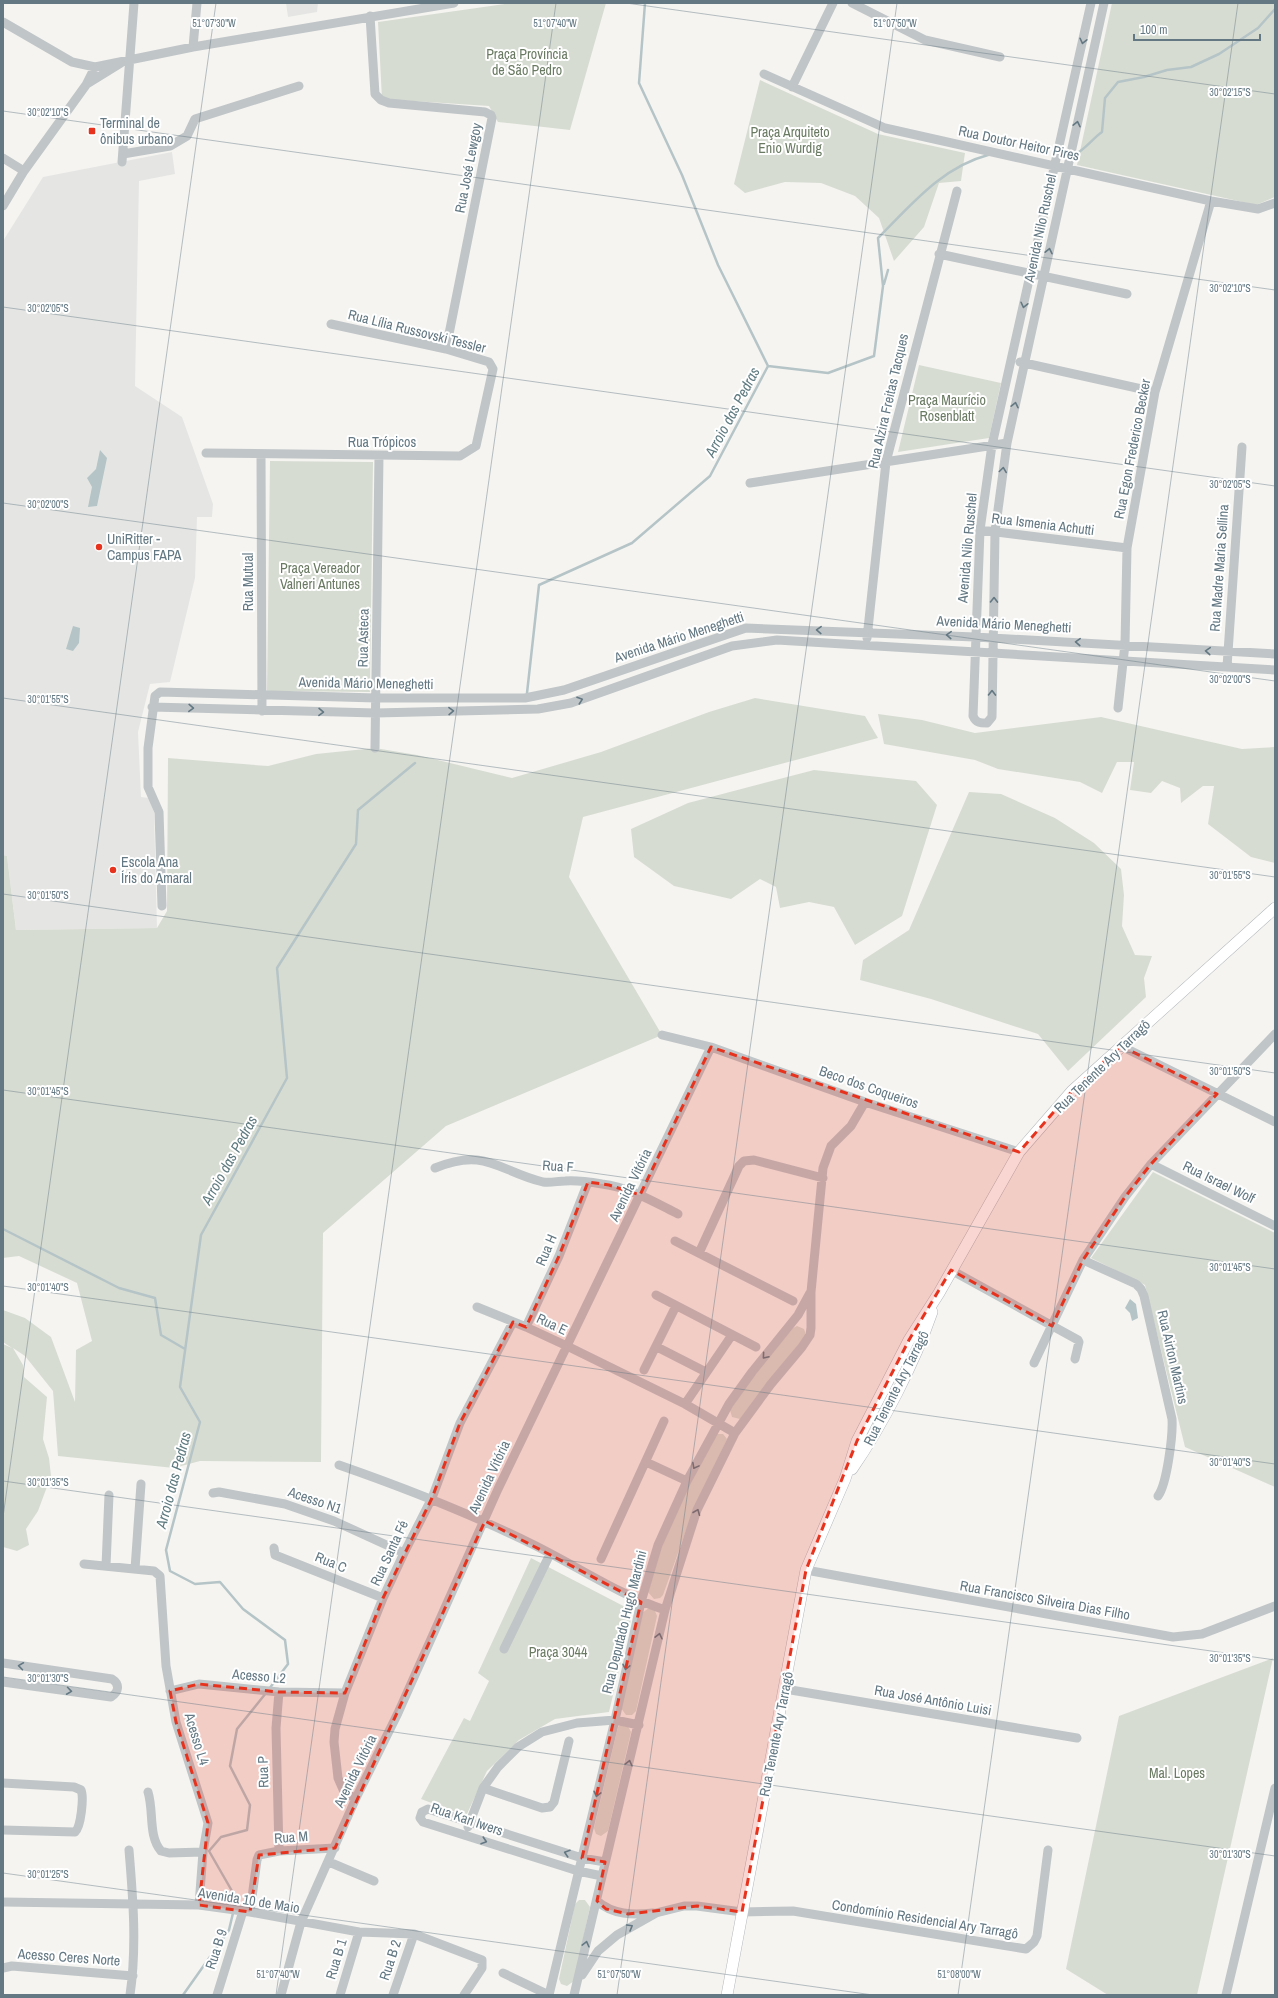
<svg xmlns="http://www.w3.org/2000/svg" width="1278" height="1998" viewBox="0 0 1278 1998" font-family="'Archivo Narrow',sans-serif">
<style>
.built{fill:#e5e6e4}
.green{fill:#d7dcd2}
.water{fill:#b5c4c7}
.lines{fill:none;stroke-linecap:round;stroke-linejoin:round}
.stream{stroke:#b5c4c7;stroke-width:2.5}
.major-casing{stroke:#b3b8bb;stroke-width:12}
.minor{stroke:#c0c5c7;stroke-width:9}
.major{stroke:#fff;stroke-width:11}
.oneway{stroke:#637883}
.marked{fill:#e7331e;fill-opacity:0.2;stroke:#e7331e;stroke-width:3;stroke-dasharray:8 5;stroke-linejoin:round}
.ticks{fill:none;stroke:#637883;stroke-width:1;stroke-opacity:0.45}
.poi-dot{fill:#e7331e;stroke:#fff;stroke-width:1.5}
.labels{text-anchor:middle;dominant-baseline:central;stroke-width:4;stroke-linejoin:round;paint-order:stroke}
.park-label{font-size:14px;fill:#6a7a62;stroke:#fff}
.poi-label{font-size:14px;fill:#637883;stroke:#fff;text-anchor:start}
.street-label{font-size:14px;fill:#637883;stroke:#fff}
.water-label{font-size:15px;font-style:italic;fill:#5f7b80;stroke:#fff}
.ticks-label{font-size:10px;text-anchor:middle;fill:#637883;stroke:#fff;stroke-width:4;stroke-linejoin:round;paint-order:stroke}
</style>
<rect width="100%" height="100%" fill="#f5f4f1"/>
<path class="built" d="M286 3H318L317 12 288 17Z
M172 152 175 174 139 181 135 386 182 417 213 504 212 517H197L195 578 170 682 150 684 138 732 141 797 149 798 154 812 157 928 16 930 7 856 3 855V241L43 177Z"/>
<path class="green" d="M512 3H606L570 130 498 122 489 106 382 99 378 22Z
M1112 3H1275V197L1256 205 1077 165Z
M760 80 878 134 965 153 961 181 939 183 924 227 894 261 879 218 855 196 821 183 785 182 745 193 734 184Z
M919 365 1001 383 989 438 898 452Z
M270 461 373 462 370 692 267 691Z
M755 698 865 716 878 738 583 817 569 877 662 1035 446 1126 323 1233 321 1462 200 1461 174 1468 58 1456 53 1391 25 1356 13 1348 23 1365 24 1377 47 1397 43 1439 49 1458 51 1476 38 1511 26 1529 29 1545 17 1551 3 1547V1344L12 1348 3 1342V1310L25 1318 51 1337 75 1402 76 1350 92 1341 77 1283 19 1256 3 1258V855L7 856 16 930 157 928 167 911 168 758 268 766 316 754 375 748 417 755 512 778 601 752 709 712Z
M878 714 922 720 975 733 1101 717 1242 749 1275 747V863L1251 857 1208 824 1214 786H1203L1181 803 1180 788 1162 781 1151 793 1130 790 1134 762H1117L1102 793 1080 782 998 769 975 760 884 744Z
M814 770 916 781 937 805 902 916 855 945 834 907 809 902 780 908 776 887 760 879 731 899 674 886 634 857 631 829 688 803Z
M969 792 1001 794 1055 818 1094 843 1121 869 1124 895 1122 926 1135 955 1152 956 1144 978 1146 997 1068 1071 1038 1034 931 999 860 980 863 960 909 930Z
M1153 1172 1275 1233V1487L1185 1447 1145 1285 1091 1258Z
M797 1326 804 1329 806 1335 740 1419 732 1417 730 1410 753 1376 793 1328Z
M717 1434H723L727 1439 692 1514 663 1595 660 1598 654 1599 648 1592 662 1546 680 1501Z
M531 1558 633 1611 609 1712 555 1719 519 1740 487 1771 466 1816 421 1799 464 1718 470 1721 489 1681 478 1673Z
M649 1608 655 1611 657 1616 636 1711 632 1715H626L621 1708 642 1613Z
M1273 1658 1197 1995H1108L1066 1969 1119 1716Z
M620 1725 628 1726 631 1732 608 1831 601 1836 596 1834 594 1828 618 1727Z
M579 1900H585L590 1907 574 1981 567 1986 561 1984 559 1979 575 1904Z"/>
<path class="water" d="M100 450 107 458 97 506 88 507 92 487 87 478 96 469Z
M73 626 80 628 79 643 73 651 66 649Z
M1130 1299 1136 1304 1138 1318 1132 1321 1130 1313 1125 1308Z"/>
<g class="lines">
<path class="stream" d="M645 3 639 83 682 175 718 265 768 366
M1073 155C1082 153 1093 138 1102 132L1105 98 1118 82 1144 77 1167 70 1191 67 1219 54 1258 28 1275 9
M884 284 888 270
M768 366 828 373 874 356 883 286 878 238C911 205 942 167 988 155
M527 693 539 585 632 543 710 476 768 366
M3 1229 119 1288 155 1298 161 1335 185 1349
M269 1689 288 1664 285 1640 243 1609 220 1582 195 1584 170 1571 166 1550 200 1422 180 1387 201 1235 287 1078 277 968 356 844 358 810 415 763
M234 1908 236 1898 209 1851 221 1837 247 1830 250 1805 230 1766 237 1729 266 1693
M183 1995 229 1930 233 1913"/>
<g class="major-casing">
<path id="major" d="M852 1469C883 1424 914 1364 932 1312
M727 1995 806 1570 845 1479 857 1441 909 1340 939 1293 1019 1152 1072 1091 1275 908"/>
</g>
<path class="minor" d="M852 3 925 40 1000 57
M1091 3 992 445 980 530 973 716C976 723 980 723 987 723L992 717 995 532 1007 443 1104 3
M370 16 375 94 381 100 389 103 485 112 491 115 492 118 446 349
M3 22 72 62 95 67 193 47 454 3
M193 47 197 3
M764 74 885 128 1211 201 1258 209 1275 203
M87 84 121 63
M792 87 833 3
M123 154 170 146 187 136 195 119 299 86
M3 158 24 171
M122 162 134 3
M3 206 24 171 86 85 95 67
M939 254 1127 294
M1020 362 1155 392
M206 453 460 456 476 446 493 369 489 362 446 349 331 324
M261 454 262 711
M750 483 1007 443
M980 530 1127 548
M867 638 886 462 957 191
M1227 667 1242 447
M152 707 376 713 538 709 571 703 732 646 777 640 1275 670
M1118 708 1125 644 1127 548 1155 392 1211 201
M375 748 379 456
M162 906 159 812 148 787V748L155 696 160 692 376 698H525L564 690 746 628 975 637 1275 654
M662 1035 711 1047 865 1102 1019 1152
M1121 1046 1275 1122
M1151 1164 1275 1226
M435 1168C486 1147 498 1171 543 1182 551 1183 558 1181 565 1181 577 1180 590 1182 602 1184 629 1187 654 1202 678 1214
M675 1241 793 1301
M699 1253 739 1166 744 1161 754 1160 823 1178
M1083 1260 1136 1284 1141 1289 1144 1296 1172 1419C1173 1435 1167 1484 1158 1496
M951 1270 1078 1340 1079 1342 1075 1359
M656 1295 756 1347
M477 1307 526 1327 567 1346 685 1404 735 1433
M526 1327 559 1256 588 1182
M657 1347 706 1372
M1034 1363 1083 1260 1125 1197 1151 1164 1275 1034
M644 1370 676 1306
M685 1404 732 1335
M646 1462 687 1481
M339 1465C405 1488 469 1513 532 1544 577 1566 617 1594 665 1610
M213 1493 219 1492 285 1504 334 1521 404 1553
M274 1548 275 1555 383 1598
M601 1559 664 1421
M84 1564 154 1571 160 1576 166 1666 176 1722 208 1823 203 1852 199 1905
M106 1566 109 1495
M135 1569 141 1484
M806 1570 1173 1637 1202 1634 1275 1606
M504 1649 550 1554
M3 1663 112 1679C120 1684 119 1692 111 1697L3 1682
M785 1689 1077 1738
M170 1691 199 1684 279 1692 345 1693
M279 1692 276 1728 279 1851
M3 1783 74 1787 81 1790C84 1797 81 1827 75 1832L3 1830
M483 1788 542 1808 550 1807 554 1802 569 1741
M148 1792C154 1811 148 1836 161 1851L169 1853 203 1852
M356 1798 345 1794 338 1778 334 1742 335 1729 345 1693 383 1598 404 1553 432 1498 460 1423 513 1322
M468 1827 483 1788 498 1767 518 1747 542 1732 577 1723 615 1720 639 1725
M129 1850C133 1898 137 1947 130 1995
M329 1862 374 1881
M602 1876 578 1871 423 1822 420 1818 422 1812 428 1809 582 1858 605 1862
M597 1901C613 1915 633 1915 653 1913
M3 1902 199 1905 250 1912 359 1932 414 1934 482 1960V1968L464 1995
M250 1912 257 1860 259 1855 279 1851 335 1848
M3 1968 12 1966 133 1976
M503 1973 549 1995
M582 1975 598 1951 617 1935 656 1913 684 1906H697L742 1912 793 1911 1026 1949 1034 1942 1037 1936 1048 1850
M217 1995 243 1911
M281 1995 301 1922 356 1798 398 1713 498 1489 711 1047
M340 1995 359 1932
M393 1995 414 1934
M549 1995 615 1720 641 1602 658 1545 687 1481 729 1404 752 1372 798 1315 810 1293
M574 1995 665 1610 697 1510 735 1433 771 1384 802 1347 810 1335 811 1328V1292L823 1168 831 1146 851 1126 865 1102
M1226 1995 1275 1788"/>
<use href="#major" class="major"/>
</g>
<defs><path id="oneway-chevron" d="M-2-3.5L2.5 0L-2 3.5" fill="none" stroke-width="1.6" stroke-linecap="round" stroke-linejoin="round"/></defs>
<g class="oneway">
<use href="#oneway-chevron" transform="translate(1083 41) rotate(103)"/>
<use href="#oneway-chevron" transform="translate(1077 124) rotate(-78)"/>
<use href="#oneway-chevron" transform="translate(1049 251) rotate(-78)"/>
<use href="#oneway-chevron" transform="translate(1024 305) rotate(103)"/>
<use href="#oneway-chevron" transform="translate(1015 405) rotate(-78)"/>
<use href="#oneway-chevron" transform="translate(1003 470) rotate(-82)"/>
<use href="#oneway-chevron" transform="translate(994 600) rotate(-89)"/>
<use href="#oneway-chevron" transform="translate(819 630) rotate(-178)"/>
<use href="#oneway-chevron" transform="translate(949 635) rotate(-177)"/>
<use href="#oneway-chevron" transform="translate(1078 642) rotate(-177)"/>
<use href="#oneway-chevron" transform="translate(1208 651) rotate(-176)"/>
<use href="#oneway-chevron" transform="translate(992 693) rotate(-89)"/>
<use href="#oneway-chevron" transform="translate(580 700) rotate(-19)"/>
<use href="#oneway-chevron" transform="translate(191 708) rotate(2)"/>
<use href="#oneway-chevron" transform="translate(451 711) rotate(-1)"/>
<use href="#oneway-chevron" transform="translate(321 712) rotate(1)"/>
<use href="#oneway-chevron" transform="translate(765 1356) rotate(130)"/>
<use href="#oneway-chevron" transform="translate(695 1466) rotate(118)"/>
<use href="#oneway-chevron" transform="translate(697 1512) rotate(-68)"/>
<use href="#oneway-chevron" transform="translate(659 1636) rotate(-77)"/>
<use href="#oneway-chevron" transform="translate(21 1666) rotate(-172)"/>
<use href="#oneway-chevron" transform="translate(626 1667) rotate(102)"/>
<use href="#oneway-chevron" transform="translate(69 1691) rotate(8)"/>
<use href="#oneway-chevron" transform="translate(629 1763) rotate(-76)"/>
<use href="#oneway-chevron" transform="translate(597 1794) rotate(104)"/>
<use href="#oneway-chevron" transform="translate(484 1841) rotate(18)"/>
<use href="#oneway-chevron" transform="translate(567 1853) rotate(-162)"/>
<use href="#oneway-chevron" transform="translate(630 1927) rotate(-30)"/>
<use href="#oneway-chevron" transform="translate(586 1944) rotate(-76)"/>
</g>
<path class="marked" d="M1121 1046 1217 1094 1151 1164 1125 1197 1083 1260 1052 1326 951 1270 909 1340 857 1441 806 1570 742 1912 697 1906 628 1914 606 1909 597 1901 605 1862 582 1858 641 1602 485 1521 335 1848 259 1855 250 1912 199 1905 208 1823 176 1722 170 1691 199 1684 279 1692 345 1693 383 1598 432 1498 460 1423 513 1322 526 1327 559 1256 588 1182 609 1185 640 1195 711 1047 1019 1152 1072 1091Z"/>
<path class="ticks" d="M626 3 1275 94M3 111 1275 290M3 307 1275 486M3 503 1275 681M3 698 1275 877M3 894 1275 1073M3 1090 1275 1269M3 1286 1275 1464M3 1481 1275 1660M3 1517 216 3M3 1677 1275 1856M3 1873 873 1995M276 1995 556 3M617 1995 897 3M958 1995 1238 3"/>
<g class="poi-dot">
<rect x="88" y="127" width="8" height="8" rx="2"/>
<circle cx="99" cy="547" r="4"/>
<circle cx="113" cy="870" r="4"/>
</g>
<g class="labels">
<g class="park-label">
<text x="527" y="54">Praça Província<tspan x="527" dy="16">de São Pedro</tspan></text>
<text x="790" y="132">Praça Arquiteto<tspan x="790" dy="16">Enio Wurdig</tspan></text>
<text x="947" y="400">Praça Maurício<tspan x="947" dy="16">Rosenblatt</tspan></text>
<text x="320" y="568">Praça Vereador<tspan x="320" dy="16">Valneri Antunes</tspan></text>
<text x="558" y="1652">Praça 3044</text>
<text x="1177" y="1773">Mal. Lopes</text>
</g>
<g class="poi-label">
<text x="100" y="123">Terminal de<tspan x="100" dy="16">ônibus urbano</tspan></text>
<text x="107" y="539">UniRitter -<tspan x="107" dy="16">Campus FAPA</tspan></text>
<text x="121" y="862">Escola Ana<tspan x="121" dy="16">Íris do Amaral</tspan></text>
</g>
<g class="street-label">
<text transform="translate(1019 143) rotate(12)">Rua Doutor Heitor Pires</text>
<text transform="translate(468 168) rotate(-79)">Rua José Lewgoy</text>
<text transform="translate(1040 228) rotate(-78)">Avenida Nilo Ruschel</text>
<text transform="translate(417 331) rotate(14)">Rua Lília Russovski Tessler</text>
<text transform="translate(888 401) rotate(-77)">Rua Alzira Freitas Tacques</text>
<text x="382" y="442">Rua Trópicos</text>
<text transform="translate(1132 449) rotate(-79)">Rua Egon Frederico Becker</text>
<text transform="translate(1043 524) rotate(7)">Rua Ismenia Achutti</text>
<text transform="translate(967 548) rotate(-85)">Avenida Nilo Ruschel</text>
<text transform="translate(1219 568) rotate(-86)">Rua Madre Maria Sellina</text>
<text transform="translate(248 582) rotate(-90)">Rua Mutual</text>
<text transform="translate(1004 624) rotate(3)">Avenida Mário Meneghetti</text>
<text transform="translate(679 637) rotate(-18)">Avenida Mário Meneghetti</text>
<text transform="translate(363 638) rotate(-89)">Rua Asteca</text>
<text transform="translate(366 683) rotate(1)">Avenida Mário Meneghetti</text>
<text transform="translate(1102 1066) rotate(-44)">Rua Tenente Ary Tarragô</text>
<text transform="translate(869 1087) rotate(19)">Beco dos Coqueiros</text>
<text transform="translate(558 1166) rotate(4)">Rua F</text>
<text transform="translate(1219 1182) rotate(26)">Rua Israel Wolf</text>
<text transform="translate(630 1185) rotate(-64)">Avenida Vitória</text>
<text transform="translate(546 1250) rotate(-67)">Rua H</text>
<text transform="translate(552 1324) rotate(25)">Rua E</text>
<text transform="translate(1173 1357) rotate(77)">Rua Airton Martins</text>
<text transform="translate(896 1388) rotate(-63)">Rua Tenente Ary Tarragô</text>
<text transform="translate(489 1477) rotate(-65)">Avenida Vitória</text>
<text transform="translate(315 1500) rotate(19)">Acesso N1</text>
<text transform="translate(389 1553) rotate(-65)">Rua Santa Fé</text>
<text transform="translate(331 1562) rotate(22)">Rua C</text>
<text transform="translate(1045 1600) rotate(10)">Rua Francisco Silveira Dias Filho</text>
<text transform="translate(624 1622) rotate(-76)">Rua Deputado Hugo Mardini</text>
<text transform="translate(259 1676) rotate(5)">Acesso L2</text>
<text transform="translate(933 1700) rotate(10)">Rua José Antônio Luisi</text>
<text transform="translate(776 1734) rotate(-79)">Rua Tenente Ary Tarragô</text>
<text transform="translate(197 1739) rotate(73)">Acesso L4</text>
<text transform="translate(355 1771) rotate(-64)">Avenida Vitória</text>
<text transform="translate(263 1772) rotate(-92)">Rua P</text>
<text transform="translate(467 1819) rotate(19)">Rua Karl Iwers</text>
<text transform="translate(291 1837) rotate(-4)">Rua M</text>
<text transform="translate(249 1900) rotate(9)">Avenida 10 de Maio</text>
<text transform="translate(925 1919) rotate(9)">Condomínio Residencial Ary Tarragô</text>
<text transform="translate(216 1949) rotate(-72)">Rua B 9</text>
<text transform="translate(69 1957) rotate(4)">Acesso Ceres Norte</text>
<text transform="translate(336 1959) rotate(-73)">Rua B 1</text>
<text transform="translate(390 1960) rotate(-72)">Rua B 2</text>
</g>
<g class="water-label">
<text transform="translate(732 412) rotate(-62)">Arroio das Pedras</text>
<text transform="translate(229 1160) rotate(-61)">Arroio das Pedras</text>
<text transform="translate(173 1480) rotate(-75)">Arroio das Pedras</text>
</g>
</g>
<g class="ticks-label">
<text x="214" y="27">51°07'30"W</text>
<text x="555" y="27">51°07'40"W</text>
<text x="895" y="27">51°07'50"W</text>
<text x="1230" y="96">30°02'15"S</text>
<text x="48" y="116">30°02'10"S</text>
<text x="1230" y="292">30°02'10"S</text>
<text x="48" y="312">30°02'05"S</text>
<text x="1230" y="488">30°02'05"S</text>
<text x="48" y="508">30°02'00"S</text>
<text x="1230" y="683">30°02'00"S</text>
<text x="48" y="703">30°01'55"S</text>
<text x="1230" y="879">30°01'55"S</text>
<text x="48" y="899">30°01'50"S</text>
<text x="1230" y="1075">30°01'50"S</text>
<text x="48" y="1095">30°01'45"S</text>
<text x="1230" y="1271">30°01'45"S</text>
<text x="48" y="1291">30°01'40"S</text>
<text x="1230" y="1466">30°01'40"S</text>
<text x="48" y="1486">30°01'35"S</text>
<text x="1230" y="1662">30°01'35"S</text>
<text x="48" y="1682">30°01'30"S</text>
<text x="1230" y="1858">30°01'30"S</text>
<text x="48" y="1878">30°01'25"S</text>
<text x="278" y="1978">51°07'40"W</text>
<text x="619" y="1978">51°07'50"W</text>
<text x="959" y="1978">51°08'00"W</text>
</g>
<rect width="1278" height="1998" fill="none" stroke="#637883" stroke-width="8"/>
<path d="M1134 34v6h126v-6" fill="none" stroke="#637883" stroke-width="2"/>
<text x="1140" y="34" font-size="12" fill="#637883" stroke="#ffffff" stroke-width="3" paint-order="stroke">100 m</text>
</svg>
